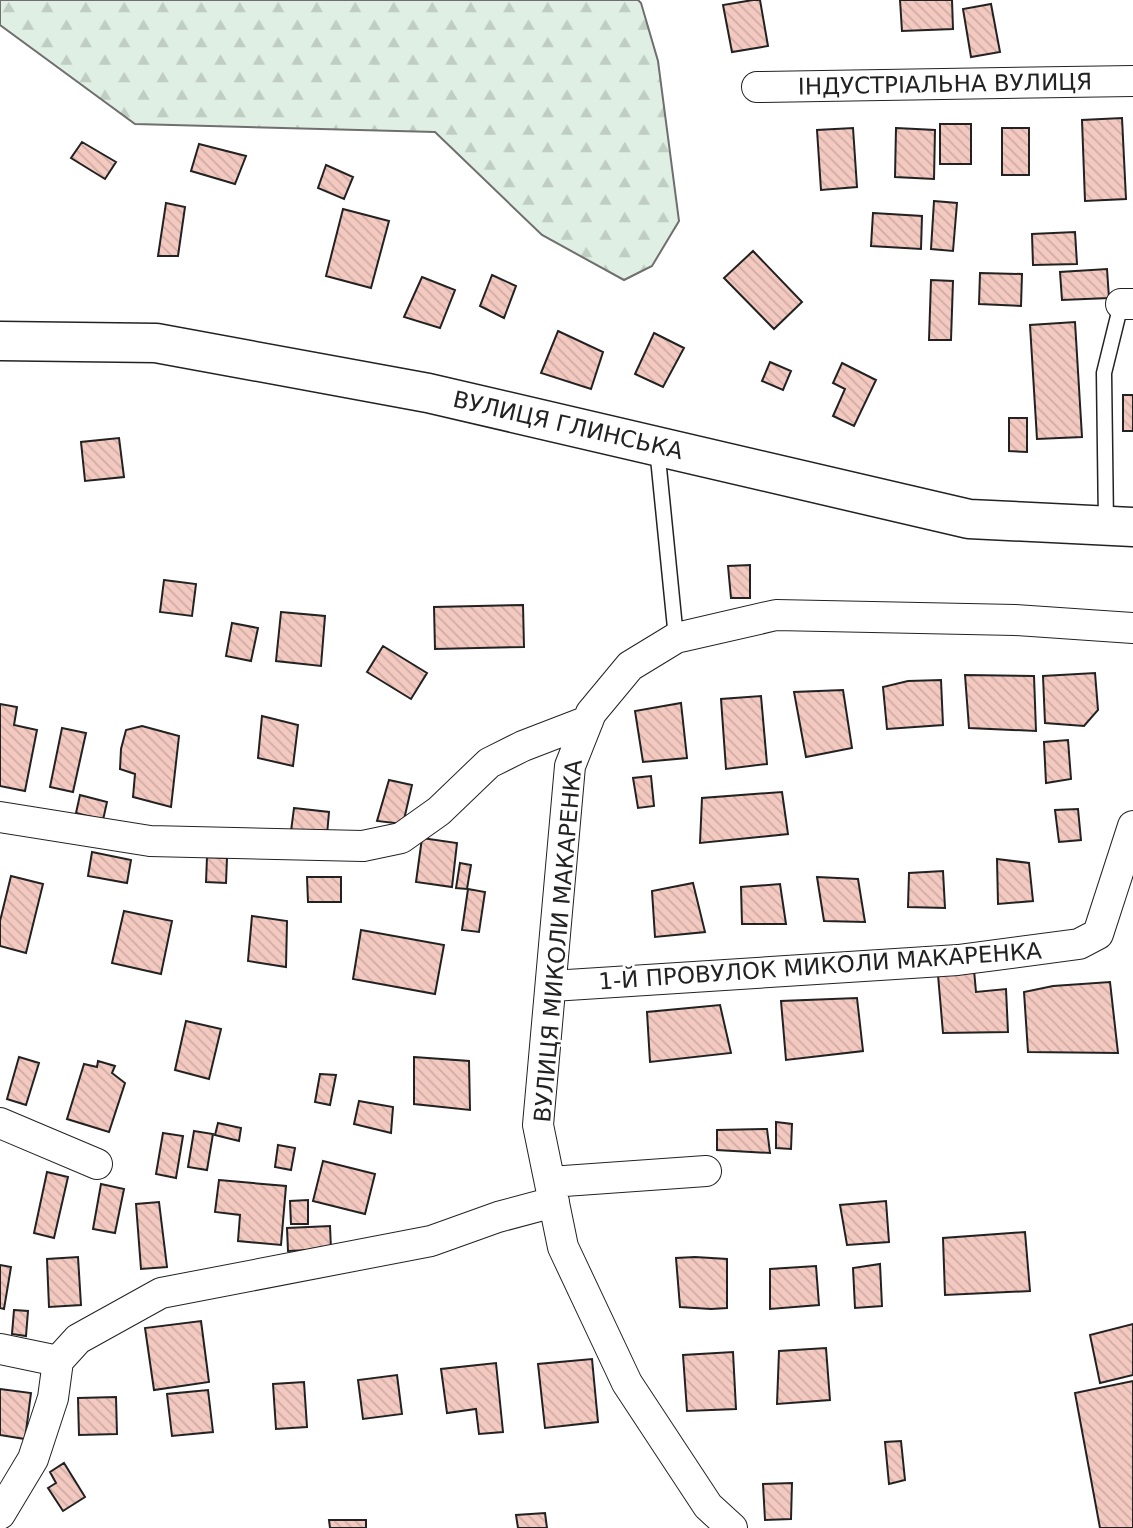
<svg xmlns="http://www.w3.org/2000/svg" width="1133" height="1528" viewBox="0 0 1133 1528" font-family="'DejaVu Sans',sans-serif">
<style>
.forest{fill:url(#forest-firs);stroke:#6f6f6f;stroke-width:2}
.building{fill:url(#building-back-hatch);stroke:#222;stroke-width:2}
.lines{fill:none;stroke-linecap:round;stroke-linejoin:round}
.lane-casing{stroke:#222;stroke-width:17}
.street-casing{stroke:#222;stroke-width:32}
.secondary-casing{stroke:#222;stroke-width:41}
.lane{stroke:#fff;stroke-width:14}
.street{stroke:#fff;stroke-width:30}
.secondary{stroke:#fff;stroke-width:38}
.labels{text-anchor:middle;dominant-baseline:central;stroke-width:5;stroke-linejoin:round;paint-order:stroke}
.street-label{font-size:23px;fill:#222;stroke:#fff}
</style>
<defs>
<pattern id="forest-firs" width="22" height="20" patternUnits="userSpaceOnUse" patternTransform="scale(1.75)"><rect width="22" height="20" fill="#e0efe3"/><path d="M5 1l3.5 6h-7zM16 11l3.5 6h-7z" fill="#c0cdc2"/></pattern>
<pattern id="building-back-hatch" width="6" height="6" patternUnits="userSpaceOnUse" patternTransform="scale(1.75)"><rect width="6" height="6" fill="#f3c9c0"/><path d="M-1 5l2 2M0 0l6 6M5-1l2 2" fill="none" stroke="#d0aca5"/></pattern>
</defs>
<rect width="100%" height="100%" fill="#fff"/>
<path class="forest" d="M0 0H638L641 3 658 61 679 221 652 266 624 280 542 235 435 132 135 124 0 25Z"/>
<path class="building" d="M753 0H760L768 46 732 52 723 5Z
M900 0H952L953 29 902 31Z
M991 4 1000 52 971 57 963 9Z
M1122 118 1126 199 1085 201 1082 120Z
M940 124H971V164H940Z
M853 128 857 187 821 190 817 130Z
M896 128 935 130 934 179 895 177Z
M1002 128H1029V175H1002Z
M82 142 116 162 105 179 71 158Z
M199 144 246 156 235 184 191 171Z
M326 165 353 177 344 199 318 188Z
M934 201 957 203 953 251 931 249Z
M166 203 185 207 178 256H158Z
M343 209 389 221 371 288 326 276Z
M873 213 922 216 921 249 871 246Z
M1075 232 1077 264 1033 265 1032 234Z
M753 251 802 302 774 329 724 278Z
M1107 269 1109 298 1062 300 1060 272Z
M980 273 1022 274 1021 306 979 304Z
M492 275 516 286 504 318 480 306Z
M422 277 455 290 440 328 404 317Z
M931 280 953 281 951 340H929Z
M1075 322 1082 437 1037 439 1030 325Z
M558 331 603 352 591 389 541 373Z
M654 333 684 348 663 387 635 374Z
M770 362 791 371 783 390 762 381Z
M842 363 876 380 854 426 833 416 845 389 833 383Z
M1123 395H1133V431H1123Z
M1009 418H1027V452L1009 451Z
M119 438 124 477 85 481 81 442Z
M750 565V598H731L728 566Z
M164 580 196 584 192 616 160 612Z
M523 605 524 647 435 649 434 607Z
M281 612 325 616 321 666 276 661Z
M232 623 258 628 251 661 226 656Z
M383 646 427 673 411 699 367 672Z
M1095 673 1098 710 1084 726 1045 723 1043 676Z
M965 675 1034 676 1036 731 969 728Z
M941 680 943 725 887 729 883 687 908 681Z
M843 690 852 748 806 757 794 692Z
M761 696 767 764 726 769 721 699Z
M681 703 687 758 643 762 635 711Z
M0 704 17 707 14 725 37 730 25 791 0 786Z
M262 716 298 725 293 766 258 758Z
M142 726 179 736 171 807 133 797 135 774 120 769 121 749 126 730Z
M62 728 86 733 73 792 50 787Z
M1068 740 1071 779 1046 783 1044 742Z
M651 776 654 806 638 808 633 778Z
M389 780 412 785 403 824 377 821Z
M782 792 788 834 700 843 702 798Z
M80 795 107 802 103 820 76 813Z
M294 808 329 812 327 835 291 831Z
M1078 809 1081 840 1059 842 1055 810Z
M422 838 457 843 452 887 416 882Z
M92 852 131 860 127 883 88 876Z
M207 857 227 858 226 883 206 882Z
M997 859 1029 863 1033 901 998 904Z
M460 863 471 865 467 889 456 888Z
M943 871 945 908 908 907 909 873Z
M11 876 43 884 26 953 0 946V921Z
M307 877H341V902H308Z
M817 877 858 879 865 922 824 921Z
M693 883 705 932 655 937 652 891Z
M780 884 786 924H742L741 887Z
M468 889 485 892 479 932 462 930Z
M124 911 172 921 161 974 112 963Z
M252 916 287 921 286 967 248 961Z
M361 930 444 945 435 994 353 979Z
M974 970 976 992 1006 989 1008 1032 943 1033 938 975Z
M1110 982 1118 1053 1028 1052 1024 992 1053 986Z
M857 998 863 1051 786 1060 781 1001Z
M720 1005 731 1053 650 1062 647 1012Z
M186 1021 221 1029 209 1079 175 1070Z
M19 1057 39 1063 26 1105 7 1099Z
M414 1057 469 1061 470 1110 414 1104Z
M98 1061 115 1066 112 1073 125 1083 109 1132 67 1119 84 1064 97 1067Z
M320 1074 336 1075 330 1105 315 1102Z
M359 1101 393 1107 391 1133 354 1124Z
M776 1122 792 1124 791 1149 776 1148Z
M218 1123 241 1128 239 1141 215 1135Z
M767 1129 770 1153 717 1150V1130Z
M194 1131 213 1134 207 1170 188 1167Z
M163 1133 183 1136 176 1178 156 1174Z
M278 1145 295 1148 291 1170 275 1167Z
M323 1161 375 1174 365 1214 313 1201Z
M47 1172 68 1177 54 1238 34 1233Z
M219 1180 286 1186 281 1245 238 1241 240 1215 215 1212Z
M101 1184 124 1189 115 1233 93 1229Z
M308 1200V1224H291L290 1201Z
M886 1201 889 1242 847 1245 840 1205Z
M159 1202 167 1267 141 1269 136 1204Z
M330 1226 331 1249 288 1251 287 1228Z
M1025 1232 1030 1291 945 1295 943 1238Z
M78 1257 81 1305 49 1307 47 1259Z
M695 1257 727 1259V1308L711 1309 680 1307 676 1258Z
M880 1264 882 1306 855 1308 853 1268Z
M0 1265 11 1267 4 1309 0 1308Z
M816 1266 819 1305 770 1309V1269Z
M14 1310 28 1311 26 1336 12 1334Z
M201 1321 209 1382 154 1390 145 1328Z
M1133 1324V1375L1100 1383 1090 1335Z
M826 1348 830 1400 777 1404 779 1351Z
M733 1352 736 1409 687 1411 683 1355Z
M592 1359 598 1422 545 1428 538 1364Z
M496 1363 503 1432 479 1434 476 1409 447 1413 441 1369Z
M397 1375 402 1414 363 1419 358 1380Z
M1133 1381V1528H1100L1075 1393Z
M304 1382 307 1427 276 1429 273 1384Z
M0 1389 31 1393 25 1439 0 1435Z
M208 1390 213 1432 172 1436 167 1394Z
M116 1397 117 1434 79 1435 78 1398Z
M901 1441 905 1480 889 1484 885 1442Z
M64 1463 85 1497 63 1511 48 1488 56 1483 50 1472Z
M792 1483 791 1519 765 1520 763 1484Z
M545 1513 547 1528H518L516 1515Z
M329 1520H366V1528H330Z"/>
<g class="lines">
<g class="lane-casing">
<path id="lane" d="M657 448 676 638
M1106 524 1104 373 1121 304"/>
</g>
<g class="street-casing">
<path id="street" d="M757 87 1133 81
M1121 304H1133
M0 817 150 841 363 846 401 838 439 811 489 763 523 746 588 721
M552 986 958 960 1079 944 1098 934 1133 826
M0 1123 97 1164
M550 1182 706 1171
M0 1349 58 1361
M0 1514 33 1459 53 1398 58 1361 78 1339 161 1293 431 1241 498 1217 554 1202
M732 1528 708 1506 627 1383 563 1247 538 1125 570 766 591 713 630 666 676 638 776 615 1015 620 1133 628"/>
</g>
<g class="secondary-casing">
<path id="secondary" d="M0 341 156 343 428 393 969 519 1133 527"/>
</g>
<use href="#lane" class="lane"/>
<use href="#street" class="street"/>
<use href="#secondary" class="secondary"/>
</g>
<g class="labels">
<g class="street-label">
<text transform="translate(945 84) rotate(-1)">ІНДУСТРІАЛЬНА ВУЛИЦЯ</text>
<text transform="translate(568 425) rotate(13)">ВУЛИЦЯ ГЛИНСЬКА</text>
<text transform="translate(558 941) rotate(-85)">ВУЛИЦЯ МИКОЛИ МАКАРЕНКА</text>
<text transform="translate(820 966) rotate(-4)">1-Й ПРОВУЛОК МИКОЛИ МАКАРЕНКА</text>
</g>
</g>
</svg>
